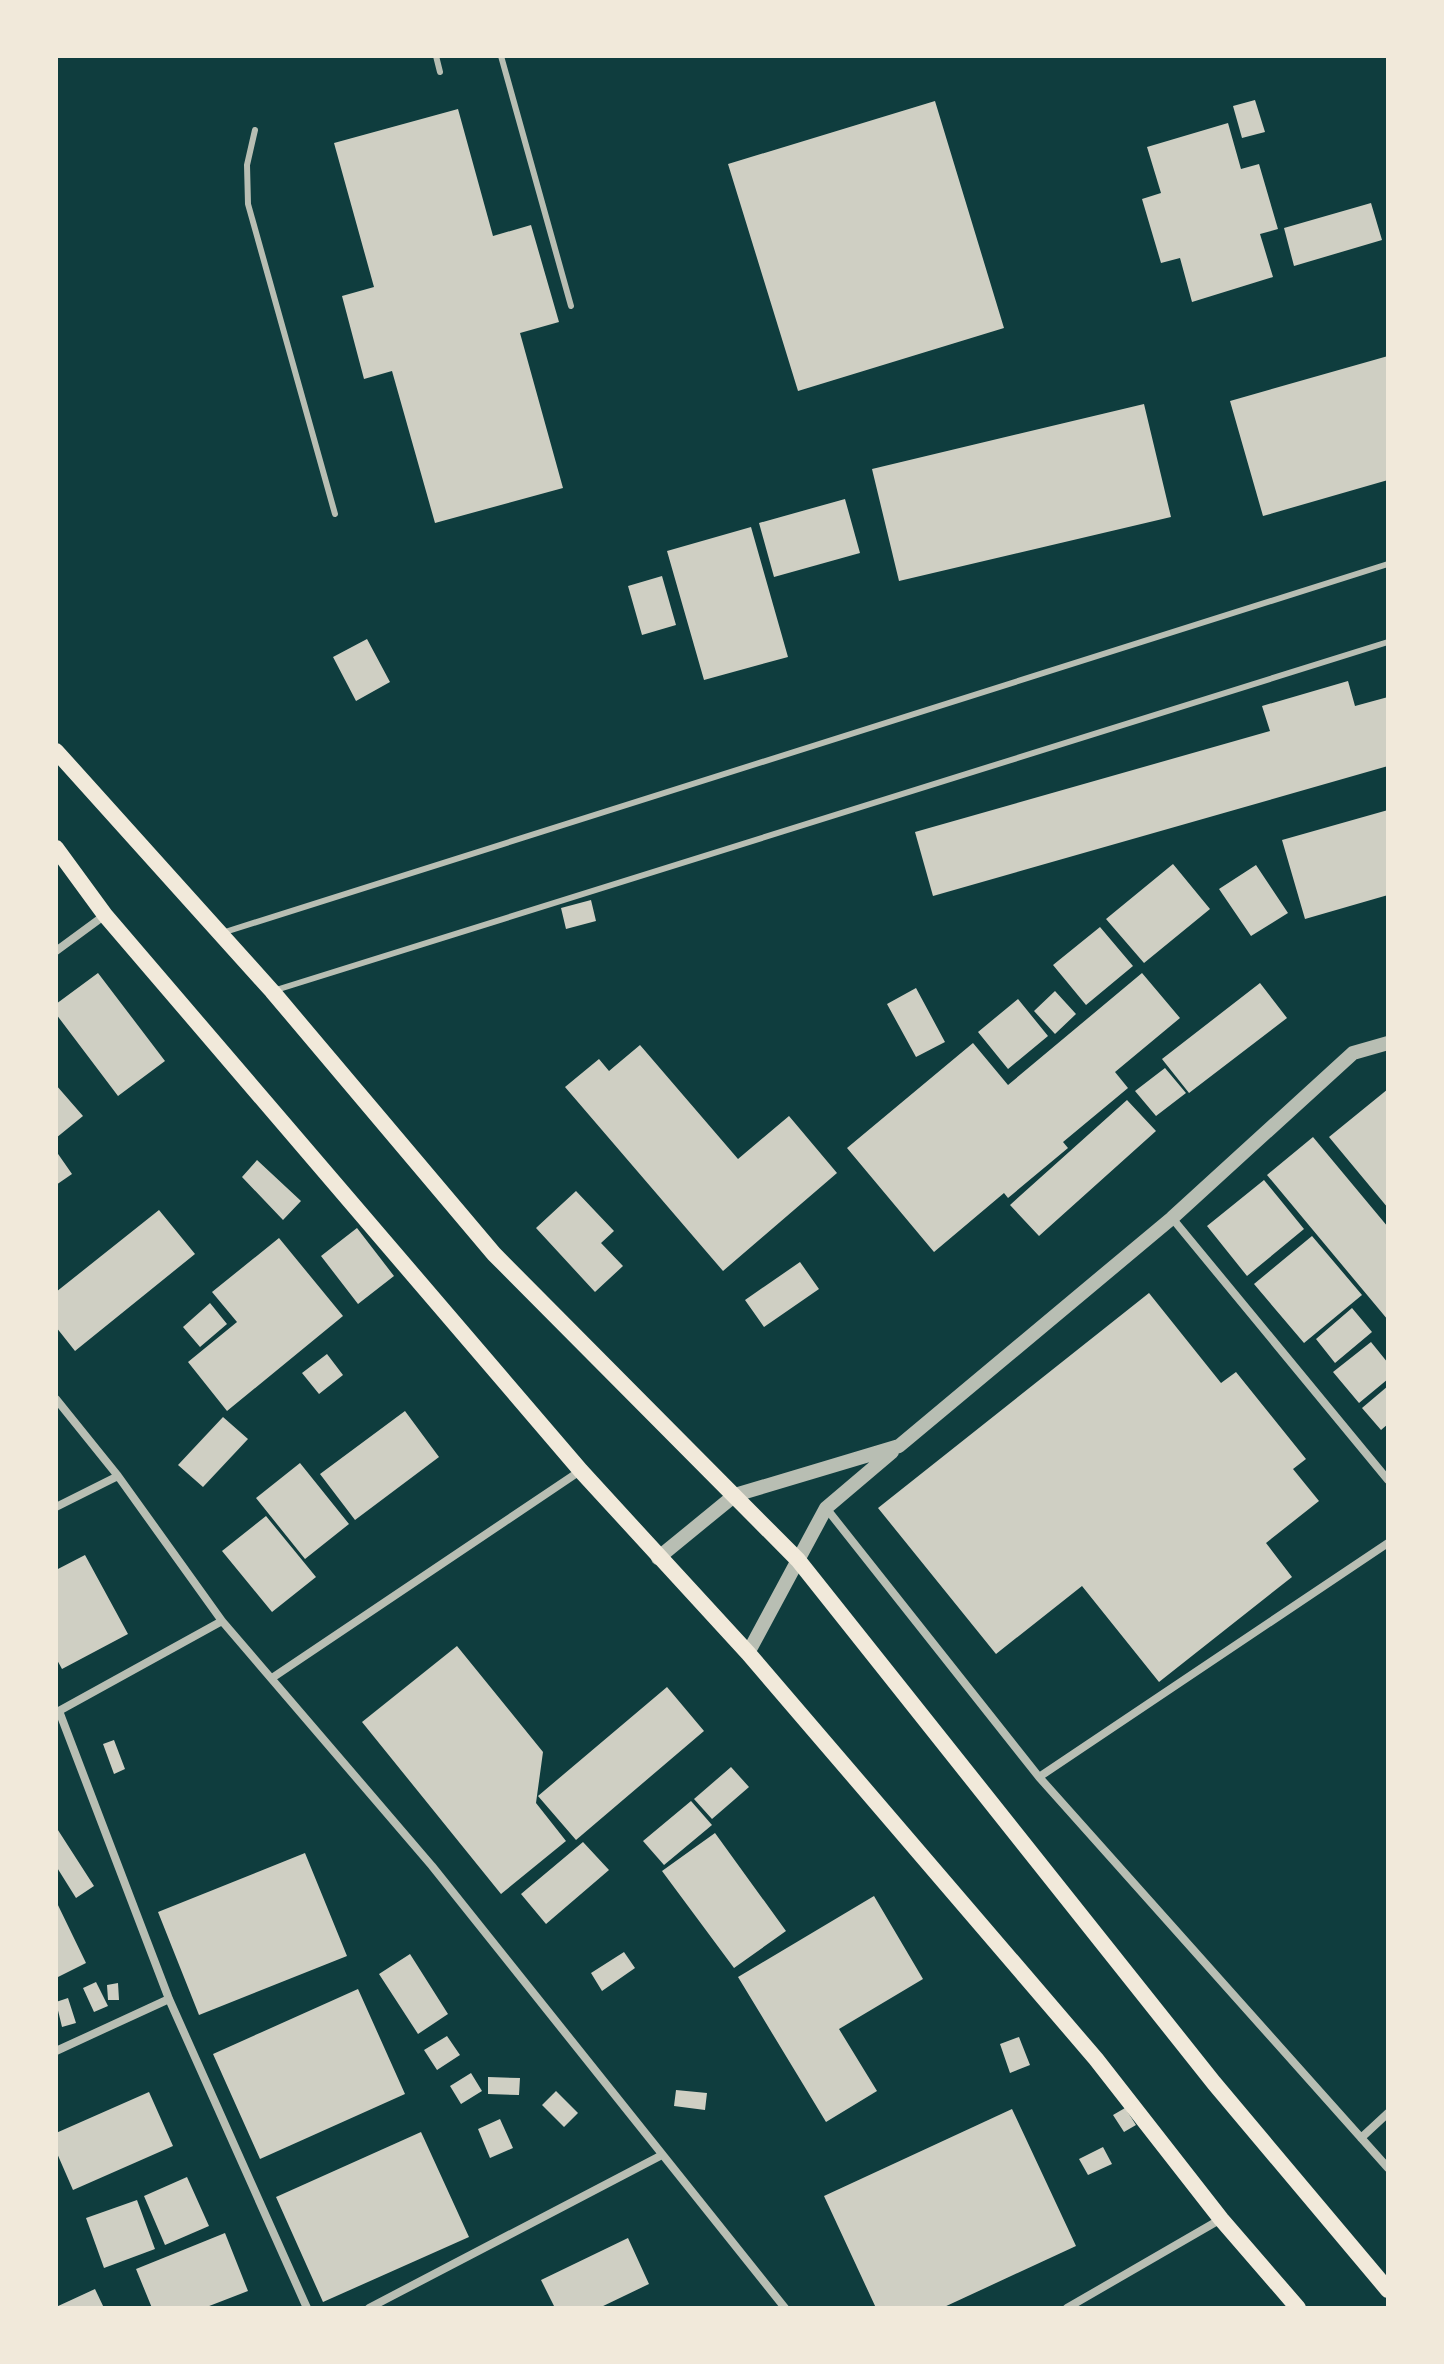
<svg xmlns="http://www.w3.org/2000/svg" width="1444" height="2364" viewBox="0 0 1444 2364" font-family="'Space Grotesk',sans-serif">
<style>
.building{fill:#cfcfc3}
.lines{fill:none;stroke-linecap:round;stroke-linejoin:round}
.service{stroke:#b8beb3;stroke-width:6}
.minor{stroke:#b8beb3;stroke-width:8}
.tertiary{stroke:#b8beb3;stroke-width:14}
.secondary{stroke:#f1e9da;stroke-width:16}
</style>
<rect width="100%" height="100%" fill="#0f3d3e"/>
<path class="building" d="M1255 100 1265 132 1242 138 1233 106Z
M935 101 1004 328 798 391 728 164Z
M458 109 493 236 531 225 559 322 520 333 563 488 435 523 392 371 364 379 342 296 374 287 334 143Z
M1228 123 1241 169 1259 164 1278 229 1260 234 1273 277 1192 302 1180 258 1161 263 1142 199 1161 193 1147 147Z
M1371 203 1382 240 1294 266 1284 228Z
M1388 356V480L1263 516 1230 401Z
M1144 404 1171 517 899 581 872 469Z
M845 499 860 553 774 577 759 523Z
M751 527 788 657 704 680 667 551Z
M662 576 676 625 642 635 628 586Z
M367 639 390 682 356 701 333 657Z
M1348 681 1355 706 1388 697V766L933 896 915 832 1270 731 1262 706Z
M1388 810V895L1305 919 1282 840Z
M1173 864 1210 909 1144 963 1106 919Z
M1256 865 1288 913 1251 936 1219 889Z
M591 900 596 921 566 929 561 908Z
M1100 927 1133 966 1086 1005 1053 965Z
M98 973 165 1061 118 1096 56 1014V1004Z
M1142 973 1180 1018 1115 1072 1128 1088 1063 1142 1068 1148 1008 1198 1004 1193 934 1252 847 1148 973 1043 1008 1085Z
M1260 983 1287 1018 1189 1093 1162 1059Z
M916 988 945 1042 916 1057 887 1004Z
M1055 991 1076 1014 1055 1034 1034 1011Z
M1018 999 1048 1036 1008 1069 978 1032Z
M640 1045 738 1159 789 1116 837 1173 723 1271 565 1087 599 1059 609 1071Z
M1165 1068 1186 1093 1156 1116 1135 1091Z
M56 1085 83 1116 56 1138Z
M1388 1089V1208L1329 1137Z
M1127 1100 1156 1131 1039 1236 1010 1205Z
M1313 1137 1388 1227V1320L1267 1175Z
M56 1151 72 1174 56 1185Z
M257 1160 301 1201 283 1220 242 1177Z
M1264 1180 1304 1229 1247 1276 1207 1226Z
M576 1191 614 1231 601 1243 623 1266 595 1292 536 1228Z
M159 1210 195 1254 75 1351 56 1327V1292Z
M357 1228 394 1276 358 1304 321 1256Z
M1312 1236 1362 1295 1304 1343 1254 1284Z
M279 1238 343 1316 227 1411 188 1362 237 1322 212 1292Z
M800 1262 819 1289 764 1327 745 1300Z
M1149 1293 1221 1383 1236 1372 1306 1459 1293 1469 1319 1501 1266 1543 1292 1577 1159 1682 1082 1586 996 1654 878 1508Z
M210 1303 227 1324 200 1347 183 1327Z
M1352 1308 1372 1332 1335 1363 1316 1339Z
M1371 1342 1388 1363V1379L1359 1403 1333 1372Z
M327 1354 343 1375 319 1394 302 1373Z
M1388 1386V1424L1381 1430 1362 1408Z
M405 1411 439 1457 355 1520 320 1474Z
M223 1417 248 1439 203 1487 178 1465Z
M300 1463 349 1524 305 1559 256 1498Z
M266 1516 316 1577 272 1612 222 1551Z
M85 1555 128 1634 62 1669 56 1658V1570Z
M457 1646 543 1752 536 1803 566 1841 501 1894 362 1722Z
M667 1687 704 1731 576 1840 538 1796Z
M114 1740 125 1769 114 1774 103 1744Z
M731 1767 749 1787 712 1819 694 1799Z
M691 1801 712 1825 664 1865 643 1841Z
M56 1827 94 1886 76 1898 56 1866Z
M715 1833 786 1931 734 1968 662 1871Z
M583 1842 609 1870 546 1924 521 1894Z
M305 1853 347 1956 199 2015 158 1912Z
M874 1896 923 1979 839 2029 877 2091 826 2122 738 1977Z
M56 1901 86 1963 56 1978Z
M624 1952 635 1968 602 1991 591 1973Z
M410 1954 448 2014 418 2034 379 1974Z
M96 1982 108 2006 94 2012 83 1988Z
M118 1983 119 2000H108L107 1985Z
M358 1989 405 2094 260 2159 213 2054Z
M68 1998 76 2023 62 2027 56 2002Z
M447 2036 460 2055 437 2070 424 2050Z
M1019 2037 1030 2065 1010 2073 1000 2044Z
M471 2073 482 2091 461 2104 450 2086Z
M488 2077 520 2078 519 2095 488 2094Z
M676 2090 707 2093 705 2110 674 2106Z
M556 2091 578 2113 564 2127 542 2105Z
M149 2092 173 2146 73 2190 56 2151V2133Z
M1125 2108 1136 2125 1124 2132 1113 2115Z
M1012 2109 1076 2246 942 2308H876L824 2196Z
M500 2119 513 2148 490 2158 478 2129Z
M421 2132 469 2237 323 2302 276 2197Z
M1103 2147 1112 2164 1088 2175 1079 2159Z
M187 2177 209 2226 165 2245 144 2196Z
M137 2200 155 2249 104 2268 86 2218Z
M225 2233 248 2291 204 2308H152L136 2269Z
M628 2238 649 2284 599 2308H555L541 2280Z
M95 2289 104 2308H56V2307Z"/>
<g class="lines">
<path class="service" d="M436 56 440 72
M501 56 571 306
M255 130 247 165 248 204 335 514
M225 932 1388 564
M276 990 1388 642"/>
<path class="minor" d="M56 951 105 915
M1172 1218 1388 1480
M56 1399 118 1476 222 1621 432 1866 785 2308
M56 1507 118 1476
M826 1508 1039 1777 1388 2168
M272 1678 580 1471
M59 1711 169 1999 307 2308
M57 1712 222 1621
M1039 1777 1388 1543
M56 2051 169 1999
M1361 2138 1388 2113
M369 2308 662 2155
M1067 2308 1221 2219"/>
<path class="tertiary" d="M658 1558 735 1495 899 1446 1172 1218 1353 1053 1388 1043
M748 1653 826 1508 892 1452"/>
<path class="secondary" d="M56 751 272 991 494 1254 798 1560 1214 2083 1388 2290
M56 848 105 915 581 1471 748 1653 1096 2059 1221 2219 1298 2308"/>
</g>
<rect width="1444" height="2364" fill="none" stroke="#f1e9da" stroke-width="116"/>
</svg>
